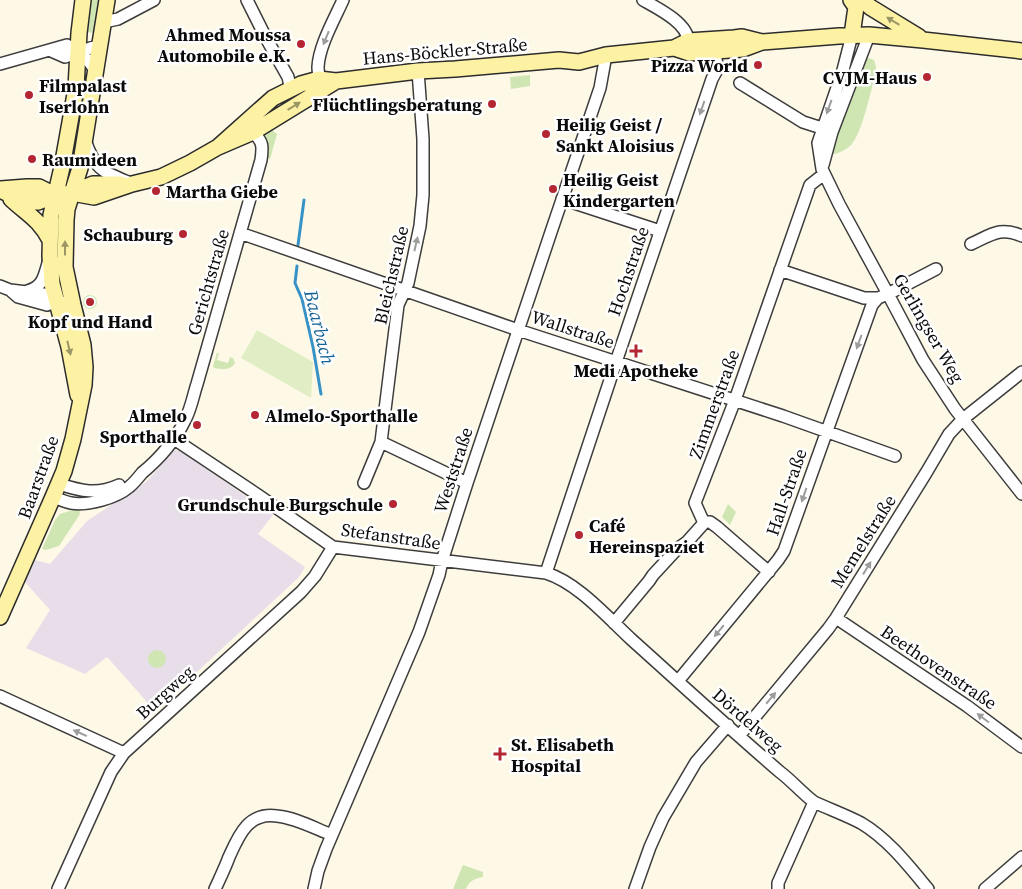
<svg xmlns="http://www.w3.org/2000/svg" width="1022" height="889" viewBox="0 0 1022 889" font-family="'Source Serif 4',serif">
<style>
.industrial{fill:#e8dee9}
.green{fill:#cfe6b3}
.pitch{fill:#e1eec5}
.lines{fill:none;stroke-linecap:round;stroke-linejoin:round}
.stream{stroke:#3792c8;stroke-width:3}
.street-casing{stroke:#3d3d3d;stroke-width:14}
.secondary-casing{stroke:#2c2c2c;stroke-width:18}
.street{stroke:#fff;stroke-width:11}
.secondary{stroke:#fdf1a4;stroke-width:15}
.oneway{fill:#9c9566}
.oneway2{fill:#9d9d9d}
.poi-dot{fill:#b42732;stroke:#fff;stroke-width:2}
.labels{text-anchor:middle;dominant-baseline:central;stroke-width:5;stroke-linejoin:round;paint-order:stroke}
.poi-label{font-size:18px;font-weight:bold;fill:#0a0a0a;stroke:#fff;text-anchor:start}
.street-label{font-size:18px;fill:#0a0a0a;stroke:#fff}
.water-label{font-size:19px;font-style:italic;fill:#186396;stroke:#fff}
</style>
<rect width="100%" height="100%" fill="#fef9e7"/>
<path class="industrial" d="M175 450 180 451 273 515 258 534 305 567 299 577 155 711 107 657 85 674 26 648 50 610 25 582 35 560 50 564 87 521 146 482Z"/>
<path class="green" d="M91 0H101L95 33 86 32Z
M869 58 874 60 876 67V70C872 87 862 134 851 145 847 149 840 153 834 154L831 153 834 141 865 59Z
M530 75V86L511 89 510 77Z
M272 130 277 134 270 159 266 158 268 141 265 136 267 131Z
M83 302a7 7 0 1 1 14 0a7 7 0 1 1-14 0Z
M217 353H219L217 360 228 363 230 357 233 358 235 363C231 370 222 370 214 368L213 366Z
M728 504 736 512 730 525 722 517Z
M76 509H79L80 514 59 546 46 550 42 549 55 520 60 514Z
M148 659a9 9 0 1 1 18 0a9 9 0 1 1-18 0Z
M463 865 483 872V877C475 878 469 881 466 889H453Z"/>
<path class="pitch" d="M257 330 313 362 311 398 241 358Z"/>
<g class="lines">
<path class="stream" d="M298 245 304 200
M297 266 295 283 302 299 313 347 321 394"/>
<g class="street-casing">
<path id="street" d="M247 0 266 38 288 77 291 90
M643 0C657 8 688 23 688 41
M104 22 118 19 154 0
M852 35 843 70 818 143 822 169 839 204 888 294 923 360 955 409 1022 494
M49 50 65 57 96 46 100 42
M0 64 67 45 87 59 95 70
M319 79C319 75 318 71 318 67 319 46 334 20 343 0
M740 83 803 122 828 130
M85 140C95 169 101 171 128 182
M823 165 832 132 869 35
M562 199 660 231
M240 233 518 330 783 416 895 456
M971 244C991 235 1000 226 1022 236
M780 270 864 298H878
M0 286 10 290 18 297 47 305 56 301
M10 290 44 294 56 301 61 302
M27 291C44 287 44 275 49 260
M174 439 258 495 333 547 546 573C578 583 607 617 632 640 681 684 730 729 780 772 792 781 802 793 814 802 829 809 846 815 861 823 888 839 908 865 928 889
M381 442 467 483
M364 483 381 442 398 305 408 283 420 226 423 195V139L418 71
M59 484C81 491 97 495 119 485
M53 497C59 499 65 502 71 503 88 506 116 498 129 487 134 483 138 478 142 473 160 458 175 441 185 420 191 409 193 396 197 384L261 160C263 146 263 142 253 132L255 125
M707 522H710L717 527 769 572
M546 573 616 362 712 79 718 68 714 51 717 44
M836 618 967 706 1022 747
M614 623 649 581 653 575 677 549 687 542 704 523 695 503 735 400 810 185 824 174
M678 681 778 560 784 551 872 305 878 298 888 294 936 269
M0 696 124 753
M739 736 828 629 836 618 926 473 949 434 963 419 1022 372
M58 889 111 772 124 753 301 592 315 576 333 547
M215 889C220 878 225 868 229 857 239 835 248 812 277 816 296 818 314 828 332 835
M314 889 318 871 326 849 419 632 439 575 442 561 467 483 551 232 600 88 606 55
M635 889 650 847 663 818 696 762 728 725
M778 889V883L814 802
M985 889 1022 857"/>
</g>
<g class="secondary-casing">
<path id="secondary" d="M851 0 856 7 852 35
M863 0 870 7 919 37
M674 48 688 41 734 38 742 37 762 42 839 36 869 35 923 40 1022 51
M218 147 273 98 301 84 319 79 336 81 418 71 455 69 559 60 579 62 606 55 674 48 689 53 743 49 762 42
M1 189 27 187H39L55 195
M0 190 26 202H38L55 195 72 193 94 197 132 184 161 177 190 163 218 147 253 132 336 81
M72 193 93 184H121
M11 199C27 214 39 219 50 240
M78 395 69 347 52 284 50 256 51 215 62 167 72 111 76 88 79 33 83 0
M0 617 53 497 64 471 73 439 84 385 85 367 83 345 73 305 65 267 66 220 67 209 80 168 107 0"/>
</g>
<use href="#street" class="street"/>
<use href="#secondary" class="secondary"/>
</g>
<defs><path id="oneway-solid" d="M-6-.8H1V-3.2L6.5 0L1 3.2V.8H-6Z" transform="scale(1.25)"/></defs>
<g class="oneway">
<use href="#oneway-solid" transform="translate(893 21) rotate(-149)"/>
<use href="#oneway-solid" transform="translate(294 106) rotate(-31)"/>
<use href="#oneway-solid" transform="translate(65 248) rotate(-90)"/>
<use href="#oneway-solid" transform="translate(69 348) rotate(77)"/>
</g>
<g class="oneway2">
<use href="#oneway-solid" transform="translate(326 38) rotate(112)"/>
<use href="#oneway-solid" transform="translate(829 107) rotate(110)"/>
<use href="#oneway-solid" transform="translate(702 108) rotate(109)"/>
<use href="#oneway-solid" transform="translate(416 244) rotate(-77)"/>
<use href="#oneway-solid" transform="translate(859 342) rotate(110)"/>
<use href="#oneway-solid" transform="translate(804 495) rotate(109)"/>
<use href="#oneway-solid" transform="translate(867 568) rotate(-58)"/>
<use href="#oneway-solid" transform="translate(719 631) rotate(130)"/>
<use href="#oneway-solid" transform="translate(771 698) rotate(-50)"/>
<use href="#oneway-solid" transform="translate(983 718) rotate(-143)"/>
<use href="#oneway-solid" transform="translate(80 733) rotate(-156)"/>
</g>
<g class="poi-dot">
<circle cx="301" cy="44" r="5"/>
<circle cx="758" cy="65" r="5"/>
<circle cx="927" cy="77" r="5"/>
<circle cx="29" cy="95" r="5"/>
<circle cx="492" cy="104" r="5"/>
<circle cx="546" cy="134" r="5"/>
<circle cx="32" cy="159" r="5"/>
<circle cx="553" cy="189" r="5"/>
<circle cx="156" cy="191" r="5"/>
<circle cx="183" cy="234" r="5"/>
<circle cx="90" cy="302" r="5"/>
<path d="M633.5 343.5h5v5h5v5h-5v5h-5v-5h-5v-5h5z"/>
<circle cx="255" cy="415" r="5"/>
<circle cx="197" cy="425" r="5"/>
<circle cx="393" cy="504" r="5"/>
<circle cx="579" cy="535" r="5"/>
<path d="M497.5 746.5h5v5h5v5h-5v5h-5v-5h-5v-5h5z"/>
</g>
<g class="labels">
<g class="poi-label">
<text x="291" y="34" text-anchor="end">Ahmed Moussa<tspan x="291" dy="21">Automobile e.K.</tspan></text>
<text x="748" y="65" text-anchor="end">Pizza World</text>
<text x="917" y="77" text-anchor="end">CVJM-Haus</text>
<text x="39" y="85">Filmpalast<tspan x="39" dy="21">Iserlohn</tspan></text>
<text x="482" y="104" text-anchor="end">Flüchtlingsberatung</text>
<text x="556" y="124">Heilig Geist /<tspan x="556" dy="21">Sankt Aloisius</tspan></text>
<text x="42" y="159">Raumideen</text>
<text x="563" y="179">Heilig Geist<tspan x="563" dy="21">Kindergarten</tspan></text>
<text x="166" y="191">Martha Giebe</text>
<text x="173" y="234" text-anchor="end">Schauburg</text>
<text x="90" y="321" text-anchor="middle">Kopf und Hand</text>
<text x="636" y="370" text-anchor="middle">Medi Apotheke</text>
<text x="187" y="415" text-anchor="end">Almelo<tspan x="187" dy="21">Sporthalle</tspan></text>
<text x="265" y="415">Almelo-Sporthalle</text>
<text x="383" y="504" text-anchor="end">Grundschule Burgschule</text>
<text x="589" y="525">Café<tspan x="589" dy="21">Hereinspaziet</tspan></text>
<text x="511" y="744">St. Elisabeth<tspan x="511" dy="21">Hospital</tspan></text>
</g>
<g class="street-label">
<text transform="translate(445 51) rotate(-5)">Hans-Böckler-Straße</text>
<text transform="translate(628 271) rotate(-71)">Hochstraße</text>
<text transform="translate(391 275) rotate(-77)">Bleichstraße</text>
<text transform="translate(208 282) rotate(-74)">Gerichtstraße</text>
<text transform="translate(929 328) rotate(60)">Gerlingser Weg</text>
<text transform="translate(573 329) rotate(18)">Wallstraße</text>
<text transform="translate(714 404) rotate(-70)">Zimmerstraße</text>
<text transform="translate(453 470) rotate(-72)">Weststraße</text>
<text transform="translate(38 477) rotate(-70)">Baarstraße</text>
<text transform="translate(786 492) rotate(-71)">Hall-Straße</text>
<text transform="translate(391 536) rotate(8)">Stefanstraße</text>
<text transform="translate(863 541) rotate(-58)">Memelstraße</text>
<text transform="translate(939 667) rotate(34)">Beethovenstraße</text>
<text transform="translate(165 692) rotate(-42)">Burgweg</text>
<text transform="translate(748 720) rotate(41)">Dördelweg</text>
</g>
<g class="water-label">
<text transform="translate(320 327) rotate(76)">Baarbach</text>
</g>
</g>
</svg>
